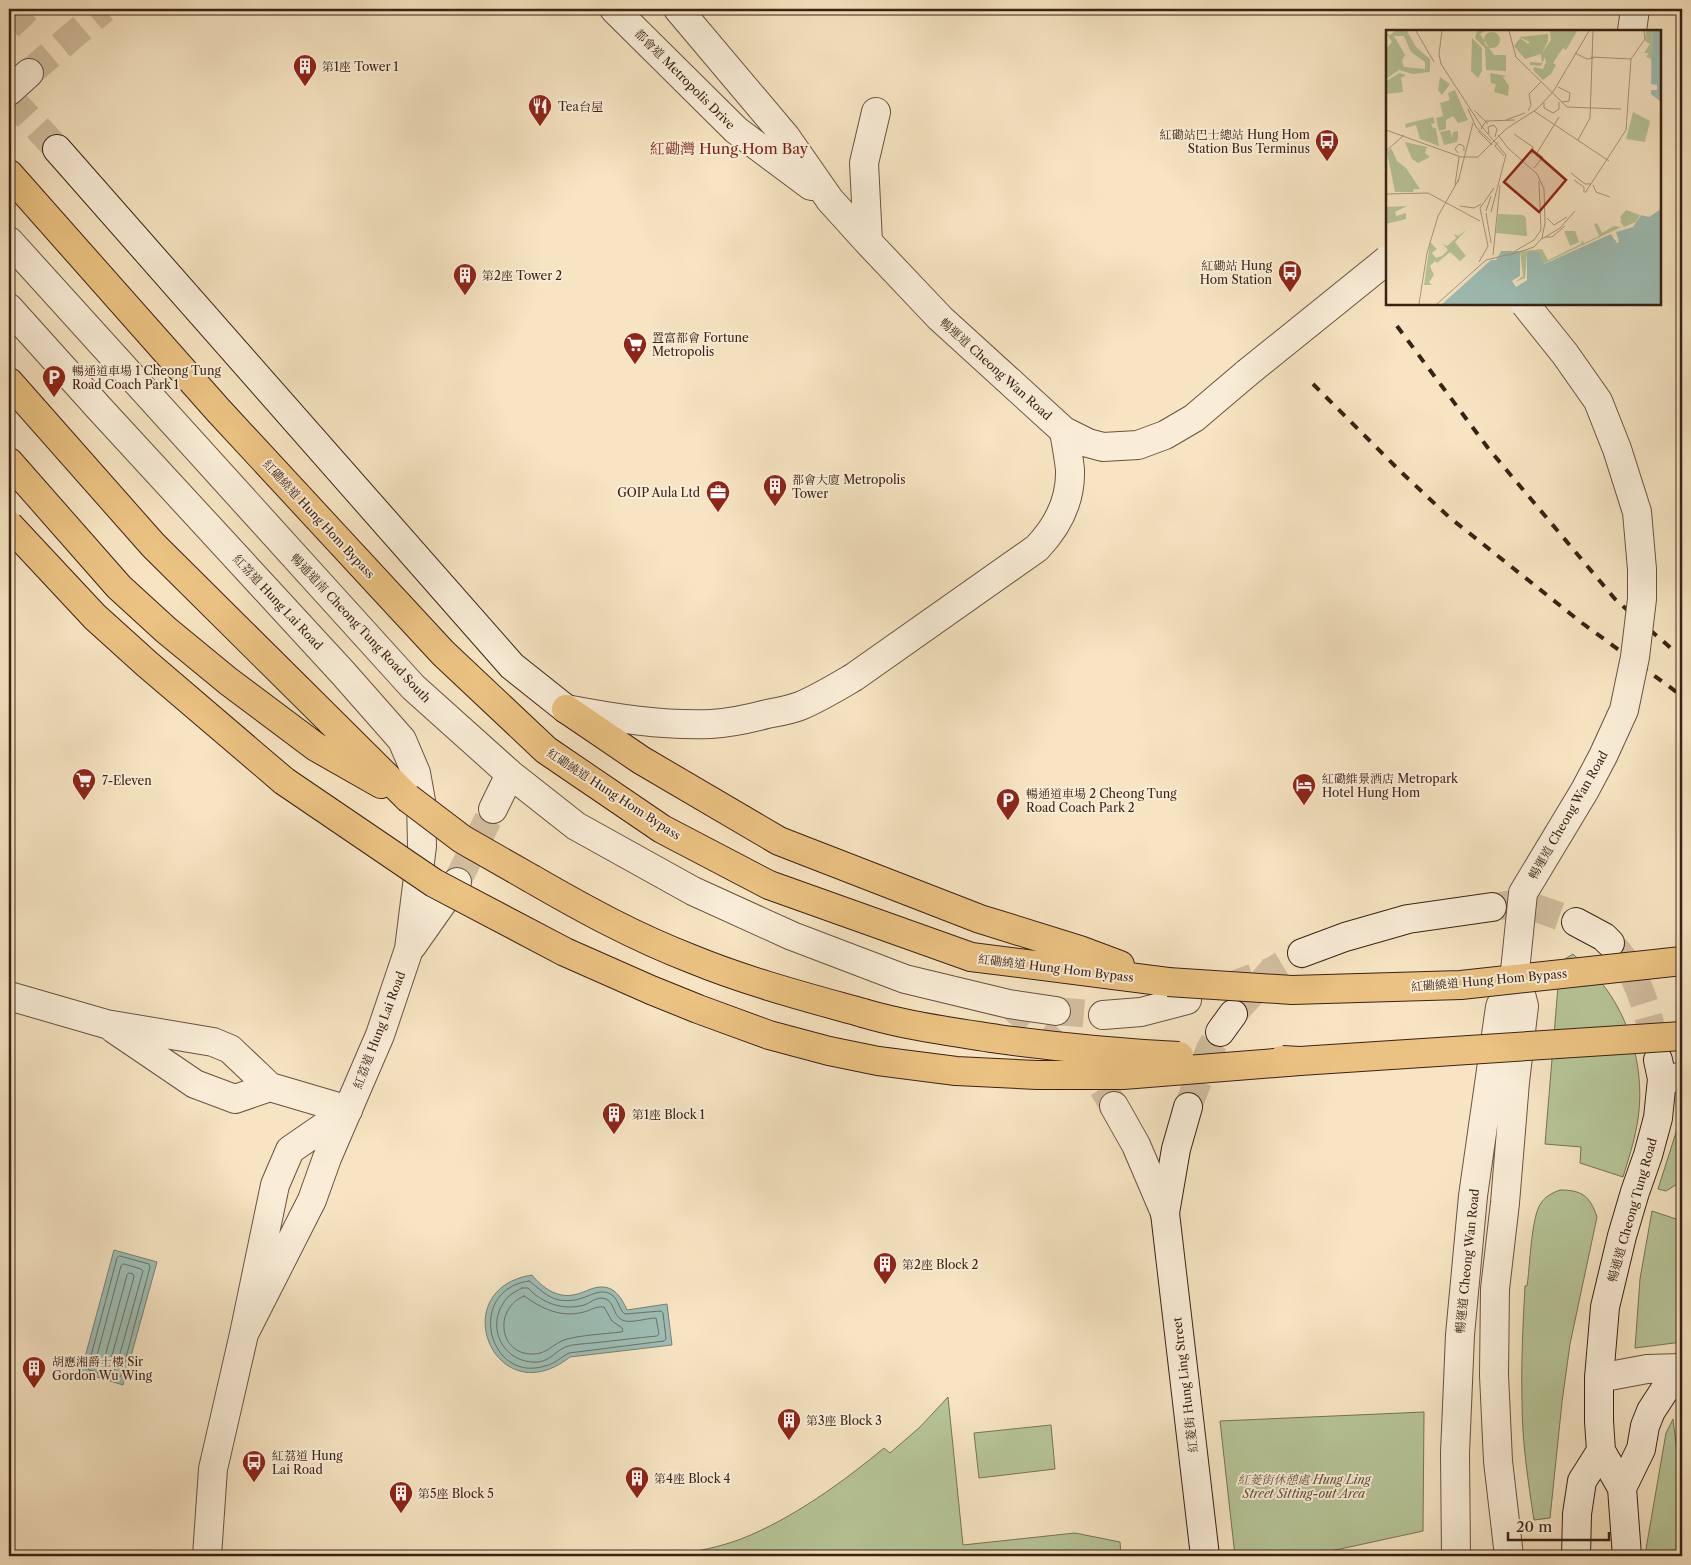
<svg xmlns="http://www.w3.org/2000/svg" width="1691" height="1565" viewBox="0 0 1691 1565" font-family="'Libre Caslon Text','Noto Serif TC',serif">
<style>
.green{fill:#b6c598;stroke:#787356}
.water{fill:#9dbeb5;stroke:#767f75}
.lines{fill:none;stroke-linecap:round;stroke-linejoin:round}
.shore{stroke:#6c7064;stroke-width:1}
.tertiary-tunnel{stroke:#d1bd9f;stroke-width:28;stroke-dasharray:28 14;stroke-linecap:butt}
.secondary-tunnel{stroke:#d1bd9f;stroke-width:28;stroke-dasharray:28 14;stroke-linecap:butt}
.minor-casing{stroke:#6a5240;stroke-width:30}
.tertiary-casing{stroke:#6a5240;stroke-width:30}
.secondary-casing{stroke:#3b2114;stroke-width:30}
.primary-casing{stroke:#3b2114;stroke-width:30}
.minor{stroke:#f9edd7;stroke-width:28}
.tertiary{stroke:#f9edd7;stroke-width:28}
.secondary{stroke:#f9edd7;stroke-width:28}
.primary{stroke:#ebc281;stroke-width:28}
.rail{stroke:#3b2114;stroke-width:4;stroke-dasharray:9 9;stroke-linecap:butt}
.tertiary-bridge-casing{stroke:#6a5240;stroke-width:30;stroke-linecap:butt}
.primary-bridge-casing{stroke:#3b2114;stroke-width:30;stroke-linecap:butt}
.tertiary-bridge{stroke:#f9edd7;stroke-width:28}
.primary-bridge{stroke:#ebc281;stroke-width:28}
.labels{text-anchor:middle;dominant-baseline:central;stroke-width:4;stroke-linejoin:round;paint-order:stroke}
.poi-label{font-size:12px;fill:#3b2114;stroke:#f9edd7;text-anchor:start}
.street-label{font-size:12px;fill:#3b2114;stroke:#f9edd7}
.park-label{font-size:12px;font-style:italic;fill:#60523c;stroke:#f9edd7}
.quarter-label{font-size:15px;fill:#7a1f14;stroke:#f9edd7}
.inset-river{fill:none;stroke:#9dbeb5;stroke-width:2.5}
.inset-road{fill:none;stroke:#ab967c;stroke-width:1}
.view{fill:#8f2418;fill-opacity:0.15;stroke:#8f2418;stroke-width:2.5}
.inset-edge{fill:none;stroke:#3b2114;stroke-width:2.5}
</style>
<rect width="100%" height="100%" fill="#f6e4c2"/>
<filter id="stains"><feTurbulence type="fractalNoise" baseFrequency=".004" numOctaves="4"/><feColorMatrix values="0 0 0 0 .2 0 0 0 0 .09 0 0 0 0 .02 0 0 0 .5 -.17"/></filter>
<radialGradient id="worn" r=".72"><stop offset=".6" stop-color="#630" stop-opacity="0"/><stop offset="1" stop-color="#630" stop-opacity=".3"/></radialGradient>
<path class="green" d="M1573 954C1579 960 1587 966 1593 973 1630 1012 1647 1072 1637 1125 1634 1143 1628 1160 1623 1177L1580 1163 1581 1147 1545 1144 1560 962Z
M1679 1123 1682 1150V1181L1666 1191 1658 1189Z
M1560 1190C1582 1190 1590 1196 1597 1217L1570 1344 1562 1402 1550 1518 1534 1520C1528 1481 1522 1441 1522 1401 1521 1362 1523 1324 1525 1286H1527C1530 1267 1531 1217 1541 1203 1546 1196 1552 1193 1560 1190Z
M1652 1211 1682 1221V1342L1635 1348 1640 1279Z
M948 1397 963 1545 1075 1533 1120 1542 1121 1556H674C697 1551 720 1547 741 1539 792 1519 843 1482 884 1448L890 1453 920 1427Z
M1424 1412 1423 1531 1308 1556H1235L1220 1421Z
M1673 1419 1682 1494V1556H1646V1549L1666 1433Z
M1051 1425 1055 1469 979 1478 974 1433Z"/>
<path class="water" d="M114 1250 157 1262 123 1385 81 1372Z
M532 1275C542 1287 556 1298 573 1295 580 1294 585 1291 591 1289 611 1282 620 1294 627 1310L667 1304 672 1345 570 1357C495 1416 443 1289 532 1275Z"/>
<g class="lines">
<path class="shore" d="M120 1256 149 1264 150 1267 121 1376 118 1378 89 1370 88 1367 117 1258Z
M124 1264 141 1269 143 1271 116 1368 114 1370 97 1365 95 1363 121 1266Z
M129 1273 133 1274 134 1277 111 1359 108 1361 105 1357 127 1275Z
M529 1281C539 1288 546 1297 559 1300 566 1301 575 1301 582 1298 592 1295 602 1288 612 1295 619 1300 619 1310 625 1314L661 1311 663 1313 666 1339 664 1341 569 1353C561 1357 555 1364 545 1366 488 1384 465 1290 529 1281Z
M522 1288H528C542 1303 563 1311 584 1305 590 1303 595 1298 602 1298 615 1299 612 1315 622 1320 631 1324 646 1318 656 1318L659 1334 657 1336C635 1338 613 1341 592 1343 584 1344 573 1344 565 1347 553 1353 548 1364 531 1362 501 1359 487 1326 504 1302 508 1295 515 1292 522 1288Z
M524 1296C543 1309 560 1318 584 1312 591 1310 596 1306 604 1307L612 1321 622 1328 623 1331 621 1332C605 1334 579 1335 564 1340 553 1344 547 1354 533 1354 499 1355 493 1309 524 1296Z"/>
<path class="tertiary-tunnel" d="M9 26 27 9
M29 73 104 9
M457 882 493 809
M1227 987 1272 971
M1009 1004 1099 1082 1114 1106
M1056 1011 1103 1015"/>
<path class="secondary-tunnel" d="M9 97 57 149
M1492 907 1522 903 1576 922
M1610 943C1640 972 1650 1019 1658 1060
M1233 1014 1272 971 1302 953
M1188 1107 1210 1049 1220 1032"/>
<g class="minor-casing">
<path id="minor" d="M9 996 106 1024 213 1042 230 1049 270 1087 348 1110
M114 1029 195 1084 235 1099 270 1087
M1662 1079 1682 1077
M1599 1378 1647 1369 1682 1368"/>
</g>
<g class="tertiary-casing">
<path id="tertiary" d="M614 9 736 130 811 186
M678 9 786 137 830 200 868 242 940 318 1064 431 1088 443 1103 447 1138 445 1165 435 1194 418 1247 373
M1632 31 1635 9
M9 91 29 73
M9 241 413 687 510 774 576 826 693 891 792 936 905 979 1009 1004 1056 1011
M868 242 864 163 876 112
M9 308 99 408 343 673 402 740 416 773 421 801 422 846 409 949 380 1035 327 1158 312 1200 244 1334
M566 709C613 718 663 726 711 724 730 723 748 719 767 714 778 712 790 710 800 706 819 698 837 687 854 677L1037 548C1057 527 1071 501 1070 470 1069 458 1066 444 1064 431
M493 809 510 774
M412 946 457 882
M1103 1015 1141 1012 1187 1000
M1114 1106 1136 1145 1165 1213
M207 1556 213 1469 244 1334 275 1185 290 1150 348 1110
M1456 1556 1455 1453 1460 1335 1473 1196 1500 1007 1515 971
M1509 1556 1498 1461 1494 1375 1495 1289 1505 1203 1515 1082 1524 1006 1515 971"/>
</g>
<g class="secondary-casing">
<path id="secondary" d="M57 149 512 666 566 709
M1576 922 1604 937 1610 943
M1302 953 1345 937 1408 919 1492 907
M1220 1032 1233 1014
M1188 1107 1176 1149 1165 1213 1205 1556
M1622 1488 1641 1449 1645 1426 1651 1411 1664 1391 1682 1372
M1576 1556 1577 1514 1582 1481 1601 1451
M1627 1556 1622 1488 1601 1451 1599 1421V1378L1605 1307 1622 1236 1635 1192 1648 1155 1658 1118 1662 1079 1658 1060"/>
</g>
<g class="primary-casing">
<path id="primary" d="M9 174 218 410 443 653 546 750 662 829 769 885 971 957 1168 982
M9 382 153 545 408 798
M9 462 119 587 166 630 228 681 316 747 381 784
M566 709 641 760 779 841 980 919 1080 950 1120 965
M532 879C584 909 635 937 692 959 748 982 806 997 863 1013"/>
</g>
<use href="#minor" class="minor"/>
<use href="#tertiary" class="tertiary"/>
<use href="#secondary" class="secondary"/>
<use href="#primary" class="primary"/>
<path class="rail" d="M1397 326 1488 448 1615 599 1682 658
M1313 384 1401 472 1449 517 1582 623 1682 696"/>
<g class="tertiary-bridge-casing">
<path id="tertiary-bridge" d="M1247 373 1387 260
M1515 971 1523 893 1585 790 1603 756 1624 710 1635 657 1642 599V569L1637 512 1617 449 1598 401 1565 354 1525 304"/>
</g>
<g class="primary-bridge-casing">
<path id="primary-bridge" d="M9 525 95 617 147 664 284 781 434 883 565 952 651 990 698 1009 769 1035 829 1051 878 1061 956 1071 1037 1075H1123L1300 1061
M408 798 462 839 532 879
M1168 982 1292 990 1461 985 1682 961
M863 1013C907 1026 953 1032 998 1039 1058 1047 1118 1053 1179 1056
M1282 1060 1300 1061 1682 1036"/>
</g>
<use href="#tertiary-bridge" class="tertiary-bridge"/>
<use href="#primary-bridge" class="primary-bridge"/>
</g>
<defs>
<g id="building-pin" transform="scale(1.25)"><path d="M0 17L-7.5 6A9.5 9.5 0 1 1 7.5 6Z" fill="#8f2418" stroke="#f9edd7"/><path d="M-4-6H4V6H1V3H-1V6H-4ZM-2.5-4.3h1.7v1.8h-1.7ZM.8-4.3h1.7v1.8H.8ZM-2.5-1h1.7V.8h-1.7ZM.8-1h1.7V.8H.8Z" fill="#fff"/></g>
<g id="restaurant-pin" transform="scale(1.25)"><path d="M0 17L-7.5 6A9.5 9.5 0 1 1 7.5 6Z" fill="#8f2418" stroke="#f9edd7"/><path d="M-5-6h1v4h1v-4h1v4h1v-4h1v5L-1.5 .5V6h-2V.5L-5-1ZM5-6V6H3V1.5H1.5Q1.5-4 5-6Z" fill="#fff"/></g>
<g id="bus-pin" transform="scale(1.25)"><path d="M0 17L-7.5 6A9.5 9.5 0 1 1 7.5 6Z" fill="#8f2418" stroke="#f9edd7"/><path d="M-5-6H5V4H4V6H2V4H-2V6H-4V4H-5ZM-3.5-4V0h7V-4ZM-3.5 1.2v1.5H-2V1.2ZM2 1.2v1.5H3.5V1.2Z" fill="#fff"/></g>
<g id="supermarket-pin" transform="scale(1.25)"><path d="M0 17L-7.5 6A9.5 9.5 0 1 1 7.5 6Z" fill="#8f2418" stroke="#f9edd7"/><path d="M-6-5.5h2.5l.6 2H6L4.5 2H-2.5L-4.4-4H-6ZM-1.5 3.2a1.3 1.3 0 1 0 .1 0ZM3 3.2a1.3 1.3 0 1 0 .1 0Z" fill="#fff"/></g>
<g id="parking-pin" transform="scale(1.25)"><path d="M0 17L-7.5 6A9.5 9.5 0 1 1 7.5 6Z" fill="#8f2418" stroke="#f9edd7"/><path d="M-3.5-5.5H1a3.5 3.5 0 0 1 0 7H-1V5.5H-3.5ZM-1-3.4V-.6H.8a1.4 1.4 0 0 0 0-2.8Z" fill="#fff"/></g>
<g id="office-pin" transform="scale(1.25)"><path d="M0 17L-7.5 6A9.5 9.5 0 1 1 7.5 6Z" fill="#8f2418" stroke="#f9edd7"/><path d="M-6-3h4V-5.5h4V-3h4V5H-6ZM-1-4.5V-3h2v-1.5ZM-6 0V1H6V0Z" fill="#fff"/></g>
<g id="hotel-pin" transform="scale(1.25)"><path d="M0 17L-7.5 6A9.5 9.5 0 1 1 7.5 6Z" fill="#8f2418" stroke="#f9edd7"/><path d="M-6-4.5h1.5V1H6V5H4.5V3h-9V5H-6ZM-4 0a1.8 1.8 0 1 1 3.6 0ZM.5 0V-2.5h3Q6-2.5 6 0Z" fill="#fff"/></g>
</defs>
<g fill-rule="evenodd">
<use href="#building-pin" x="305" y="66"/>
<use href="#restaurant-pin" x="540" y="106"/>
<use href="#bus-pin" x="1327" y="141"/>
<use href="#bus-pin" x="1290" y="272"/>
<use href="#building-pin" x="465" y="275"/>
<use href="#supermarket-pin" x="635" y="344"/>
<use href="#parking-pin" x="54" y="377"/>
<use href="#building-pin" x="775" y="486"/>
<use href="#office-pin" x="718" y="492"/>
<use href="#supermarket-pin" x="84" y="780"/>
<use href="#hotel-pin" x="1304" y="785"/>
<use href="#parking-pin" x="1008" y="800"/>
<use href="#building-pin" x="614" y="1114"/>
<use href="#building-pin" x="885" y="1264"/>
<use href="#building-pin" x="34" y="1368"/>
<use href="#building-pin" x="789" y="1420"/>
<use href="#bus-pin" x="254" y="1462"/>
<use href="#building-pin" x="637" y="1478"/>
<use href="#building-pin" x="401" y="1493"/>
</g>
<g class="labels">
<g class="poi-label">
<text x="322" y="66">第1座 Tower 1</text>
<text x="558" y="106">Tea台屋</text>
<text x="1310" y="134" text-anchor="end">紅磡站巴士總站 Hung Hom<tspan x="1310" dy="14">Station Bus Terminus</tspan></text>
<text x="1272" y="265" text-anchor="end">紅磡站 Hung<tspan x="1272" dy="14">Hom Station</tspan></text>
<text x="482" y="275">第2座 Tower 2</text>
<text x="652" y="337">置富都會 Fortune<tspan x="652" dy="14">Metropolis</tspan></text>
<text x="72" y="370">暢通道車場 1 Cheong Tung<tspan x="72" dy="14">Road Coach Park 1</tspan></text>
<text x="792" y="479">都會大廈 Metropolis<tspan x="792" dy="14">Tower</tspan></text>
<text x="700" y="492" text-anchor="end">GOIP Aula Ltd</text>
<text x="1322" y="778">紅磡維景酒店 Metropark<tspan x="1322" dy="14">Hotel Hung Hom</tspan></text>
<text x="102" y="780">7-Eleven</text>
<text x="1026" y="793">暢通道車場 2 Cheong Tung<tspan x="1026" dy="14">Road Coach Park 2</tspan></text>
<text x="632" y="1114">第1座 Block 1</text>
<text x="902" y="1264">第2座 Block 2</text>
<text x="52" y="1361">胡應湘爵士樓 Sir<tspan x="52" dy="14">Gordon Wu Wing</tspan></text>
<text x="806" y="1420">第3座 Block 3</text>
<text x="272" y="1455">紅荔道 Hung<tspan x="272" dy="14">Lai Road</tspan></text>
<text x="654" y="1478">第4座 Block 4</text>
<text x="418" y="1493">第5座 Block 5</text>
</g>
<g class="street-label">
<text transform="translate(685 79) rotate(45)">都會道 Metropolis Drive</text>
<text transform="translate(996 369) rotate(42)">暢運道 Cheong Wan Road</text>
<text transform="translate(319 519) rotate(47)">紅磡繞道 Hung Hom Bypass</text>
<text transform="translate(278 602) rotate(47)">紅荔道 Hung Lai Road</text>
<text transform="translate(361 628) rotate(47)">暢通道南 Cheong Tung Road South</text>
<text transform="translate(614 794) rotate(33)">紅磡繞道 Hung Hom Bypass</text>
<text transform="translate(1568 815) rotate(-60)">暢運道 Cheong Wan Road</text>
<text transform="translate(1056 968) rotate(7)">紅磡繞道 Hung Hom Bypass</text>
<text transform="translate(1489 980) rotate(-5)">紅磡繞道 Hung Hom Bypass</text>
<text transform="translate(379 1030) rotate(-69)">紅荔道 Hung Lai Road</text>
<text transform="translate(1632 1210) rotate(-74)">暢通道 Cheong Tung Road</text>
<text transform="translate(1467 1261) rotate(-84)">暢運道 Cheong Wan Road</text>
<text transform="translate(1185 1385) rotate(-97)">紅菱街 Hung Ling Street</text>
</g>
<g class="park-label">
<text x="1304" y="1479">紅菱街休憩處 Hung Ling<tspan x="1304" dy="14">Street Sitting-out Area</tspan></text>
</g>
<g class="quarter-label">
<text x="729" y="148">紅磡灣 Hung Hom Bay</text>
</g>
</g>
<g transform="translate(1386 30)">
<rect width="275" height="275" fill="#f6e4c2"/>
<path d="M9 1H21L30 17 44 29V42L27 44 13 40 0 49V19L6 12 0 3 4 5ZM8 6H18L25 22 39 32V39L18 37 16 31 19 25ZM91 1H99L94 4 108 25H120V41L100 40 99 18 89 8ZM164 1H191L180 20 177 18 167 33 170 35 165 44 157 50 147 40 148 37 157 39 160 32 159 27 155 36 144 35V32L156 33 155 24 139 29 128 16 134 8 142 14 144 12 133 7 162 4V11L156 23 165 10ZM260 1H267L266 46 265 29 260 27 263 23H258L264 14 259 11ZM98 10a8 8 0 1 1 16 0a8 8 0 1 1-16 0ZM86 8 96 18V41L92 48 85 41ZM14 43 20 45 15 48 17 62 0 64V51ZM104 43 121 46 117 47 123 56 122 66 108 62 110 54 105 53ZM54 47 64 54 56 65 52 60ZM69 60 82 90 72 93 67 86 60 90V99L53 101 50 88 57 86 54 73 64 70 62 63ZM247 82 264 91 259 112 240 109ZM47 87 49 93 45 94 47 98H50L53 116 34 109 30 95 20 98 19 94ZM64 100 66 108 67 102 72 101V108L71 112 58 115 54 102ZM19 112 41 117 39 123 44 127 32 133 26 129ZM5 118 11 131 20 138 34 159H28L27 162H9L1 122ZM21 176 9 182 10 186 20 183V189L0 194V177ZM240 180 254 185 250 192 238 197 233 190 236 192 234 187ZM112 184 137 185 140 188 141 206 110 203ZM211 193 216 203 228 196 235 197 157 234 130 257 126 251 134 246V221L156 219 162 230 195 214 196 210 198 213 213 206 208 194ZM80 200 69 212 80 226 74 231 64 222 51 233 49 231 44 236 48 245 43 252 46 255H38L44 212 51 219 46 223 50 228 56 226 62 220 57 214 61 216 70 208 68 204 72 206ZM178 201H189L193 212 184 216Z" fill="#b6c598" fill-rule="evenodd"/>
<path d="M267 1H275V72L265 64V60H271V55L265 54ZM275 179V274H56L105 230H110L115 221H134V246L126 251 130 256 141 250V222H152L158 234 225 204 230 213 233 212 230 202 247 197 255 185 263 187Z" fill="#9dbeb5"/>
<path d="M134 221 137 246 129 252 139 248 141 221V250L130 257 126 251 134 246Z" fill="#f6e4c2"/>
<path class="inset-river" d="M245 198 252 208 275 223M199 274 215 250 229 210M235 274 275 255"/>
<path class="inset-road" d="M30 1 48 32M56 1 53 24 55 34 96 97 120 125 105 182M123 1 130 27 181 77 235 79M189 23 201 29 208 28M205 27 245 29M172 57 184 63 183 71 176 72M158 73V78L167 83 173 79V72M82 79 90 97 105 111M88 80 102 94M142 81 145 75 143 64 155 52M148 81 223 131M120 90 139 83M95 99 100 91 129 90M0 100 75 127H92L120 99 151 79 167 62 203 1M92 101 106 115M103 104 102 97 108 95 111 99 109 107M128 104 147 117 146 124M112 105 122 118 151 144 158 159 159 193 156 208 148 217 127 224M192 110 204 88 207 1M112 112 109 116 118 126M0 121 18 105M72 123 69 119 73 114 78 116V121M151 123 173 87M148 138 157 127 151 123M185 143 199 154H205M188 150 198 157V162M72 152 87 93M69 155 73 127M207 155 210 162 224 167M199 163 240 100 245 29 259 9 258 1M0 164 42 163 94 191M74 176 88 178 95 174M100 181 105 166M100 183 105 213M161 188 168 195 181 187M159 207H166L179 196M156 209 174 198 189 181M129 221 148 210 155 200 153 151M107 225 114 155M93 232 102 216 94 178 108 158M33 274 41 223 52 186 73 149M51 274 100 230 129 223"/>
<path class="view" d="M146 120 180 150 153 182 118 152Z"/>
<rect width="275" height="275" class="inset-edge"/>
</g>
<rect width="1691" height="1565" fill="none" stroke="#f6e4c2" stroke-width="30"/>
<rect x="10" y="10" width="1671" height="1545" fill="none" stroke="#3b2114" stroke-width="2.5"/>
<rect x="15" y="15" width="1661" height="1535" fill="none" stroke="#3b2114"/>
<path d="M1508 1532v8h101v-8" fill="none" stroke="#3b2114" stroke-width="2.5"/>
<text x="1516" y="1532" font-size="15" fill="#3b2114" stroke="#f9edd7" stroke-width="4" paint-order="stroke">20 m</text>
<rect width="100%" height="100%" filter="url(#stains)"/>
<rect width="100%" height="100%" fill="url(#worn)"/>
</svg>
